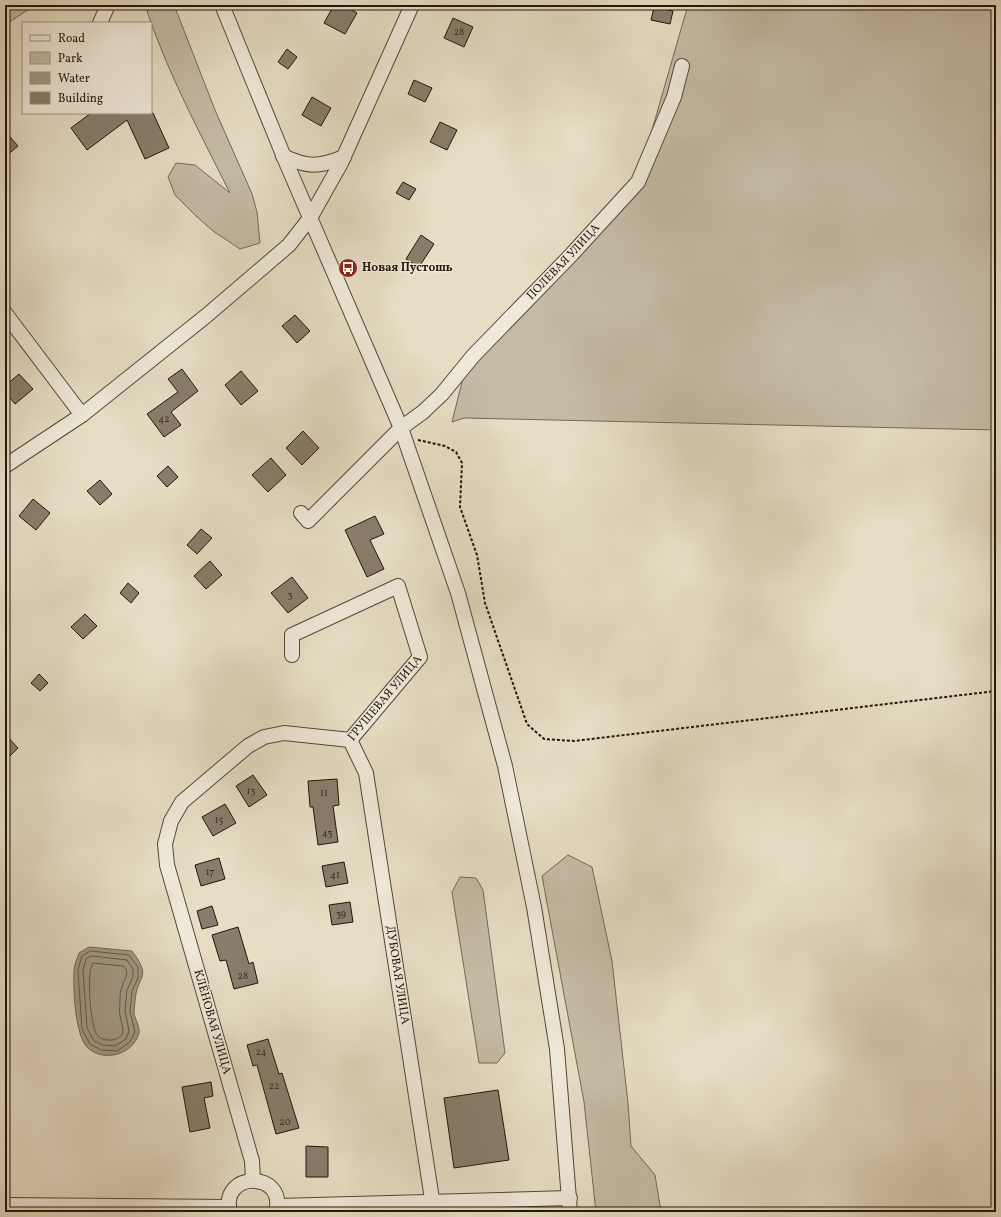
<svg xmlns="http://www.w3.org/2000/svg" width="1001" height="1217" viewBox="0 0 1001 1217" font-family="Vollkorn,serif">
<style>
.green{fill:#c5bba5;stroke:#746858}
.water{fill:#a39985;stroke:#6f6554}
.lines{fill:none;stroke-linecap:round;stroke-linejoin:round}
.shore{stroke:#625848;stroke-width:1}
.building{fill:#887d6b;stroke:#22160b}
.minor-casing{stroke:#534839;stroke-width:16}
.path{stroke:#22160b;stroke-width:2;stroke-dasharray:3 2;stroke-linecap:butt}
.minor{stroke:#efe9d9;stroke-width:14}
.labels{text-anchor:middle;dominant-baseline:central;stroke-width:3;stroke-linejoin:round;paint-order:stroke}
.number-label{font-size:10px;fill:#3c3023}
.street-label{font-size:12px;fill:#22160b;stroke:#efe9d9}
.poi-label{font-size:12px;font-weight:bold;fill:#22160b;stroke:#efe9d9;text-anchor:start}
</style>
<rect width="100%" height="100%" fill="#e6ddc4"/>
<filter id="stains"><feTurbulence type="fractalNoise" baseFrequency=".005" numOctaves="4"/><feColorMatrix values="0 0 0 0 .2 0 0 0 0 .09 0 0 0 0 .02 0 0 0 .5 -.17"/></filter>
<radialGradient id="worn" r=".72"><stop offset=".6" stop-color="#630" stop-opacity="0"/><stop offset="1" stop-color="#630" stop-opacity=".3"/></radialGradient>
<path class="green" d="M5 5H35L5 25Z
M145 5H174L215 110 252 194 257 212 260 243 240 249 213 231 196 216 175 195 168 177 176 163 195 165 230 193C199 131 166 70 145 5Z
M688 5H996V430L464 418 452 422 464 374 639 175Z
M568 855 592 867 612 961 628 1103 631 1146 655 1175 661 1212H596L584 1102 542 876Z
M460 877 476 878 483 890 505 1053 497 1063H479L452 892Z"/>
<path class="water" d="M89 947 132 951C153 979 137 974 135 1001 135 1004 134 1009 134 1013 135 1019 140 1027 139 1033 133 1055 103 1063 87 1047 75 1035 73 988 74 971 74 965 77 959 79 953Z"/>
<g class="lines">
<path class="shore" d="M91 951 129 955 138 967V978L132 991 130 1011 135 1032 130 1042 117 1051 101 1050 90 1044 82 1029 78 970 82 956Z
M92 956 127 960 133 969V977L127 990 125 1011 129 1031 126 1039 115 1046 103 1045 94 1041 87 1028 83 970 86 959Z
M93 963 123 966C131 973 124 979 122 987 120 991 120 996 120 1000 120 1005 119 1010 120 1015 120 1020 123 1025 123 1030 123 1041 105 1043 98 1036 90 1029 86 970 93 963Z"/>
</g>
<path class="building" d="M334 5H343L357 13 345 34 324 23Z
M654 7 673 11 670 24 651 20Z
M453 18 473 27 464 47 444 38Z
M287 49 297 57 288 69 278 62Z
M414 80 432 88 425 102 408 94Z
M312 97 331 108 321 126 302 115Z
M91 113H153L169 148 145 159 127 120 87 150 71 128Z
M440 122 457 130 447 150 430 142Z
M5 131 18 146 5 157Z
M403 182 416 189 409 200 396 193Z
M421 235 434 244 419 267 406 259Z
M295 315 310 331 297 343 282 326Z
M182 369 198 391 171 412 181 425 164 437 147 414 178 392 168 379Z
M241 371 258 391 241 405 225 385Z
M19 374 33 389 15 404 5 392V386Z
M303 431 319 448 302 465 286 448Z
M271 458 286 475 268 492 252 475Z
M168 466 178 477 167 487 157 476Z
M100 480 112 494 100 505 87 491Z
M33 499 50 513 36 530 19 516Z
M375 516 384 534 370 540 384 569 367 577 345 530Z
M201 529 212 538 197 554 187 545Z
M210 561 222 575 206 589 194 576Z
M292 577 308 598 288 613 271 593Z
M128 583 139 593 131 603 120 593Z
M85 614 97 626 83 639 71 627Z
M39 674 48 683 40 691 31 683Z
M5 734 18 748 5 761Z
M253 775 267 795 249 807 236 786Z
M337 779 339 805 333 806 338 842 318 845 313 807H310L308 781Z
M225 804 236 823 213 836 202 817Z
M219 858 225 879 201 886 195 865Z
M344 862 348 883 326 887 322 866Z
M350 902 353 922 332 925 329 905Z
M212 906 218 925 202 929 197 911Z
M238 927 249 964 253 962 258 983 234 989 226 960 220 961 212 935Z
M268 1039 279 1074 282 1073 299 1128 276 1134 257 1065 253 1066 247 1045Z
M211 1082 213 1096 204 1098 210 1128 190 1132 182 1087Z
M498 1090 509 1160 454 1168 444 1098Z
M306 1146 328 1147V1177H306Z"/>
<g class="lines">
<g class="minor-casing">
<g id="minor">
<path d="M222 5 286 162 401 428 458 593 505 766 534 907 557 1049 570 1212"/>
<path d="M100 23 108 5"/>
<path d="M283 156C308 168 319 167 344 157"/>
<path d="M5 313 82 415"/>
<path d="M5 466 82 415 206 316 289 245 310 218 341 163 412 5"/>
<path id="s1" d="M301 513 308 521 401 428 423 412 442 394 473 356 572 254 638 182 674 97 682 66"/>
<path id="s2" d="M350 740 366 773 434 1212"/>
<path id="s3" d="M253 1180 252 1161 167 865 165 844 171 821 182 802 248 746 264 737 284 733 350 740 420 657 398 586 292 635V655"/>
<path d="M5 1205 229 1207"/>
<path d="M278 1206 570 1198"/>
<path d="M230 1212C219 1171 287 1170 276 1212"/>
</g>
</g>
<path class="path" d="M418 440 445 446 456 452 462 463 460 507 477 555 485 603 527 724 544 739 574 741 996 691"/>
<use href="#minor" class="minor"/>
</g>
<defs>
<g id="bus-disc" transform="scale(1)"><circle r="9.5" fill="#8f2418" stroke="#efe9d9"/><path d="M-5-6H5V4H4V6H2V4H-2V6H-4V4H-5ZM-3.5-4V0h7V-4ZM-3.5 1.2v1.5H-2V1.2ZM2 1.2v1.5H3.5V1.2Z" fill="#fff"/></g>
</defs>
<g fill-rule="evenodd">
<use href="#bus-disc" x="348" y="268"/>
</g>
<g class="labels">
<g class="number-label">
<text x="459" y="32">28</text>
<text x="164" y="419">42</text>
<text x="290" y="595">3</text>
<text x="251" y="791">13</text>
<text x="324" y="793">11</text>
<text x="219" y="820">15</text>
<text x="327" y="833">43</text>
<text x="210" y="872">17</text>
<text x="335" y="875">41</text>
<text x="341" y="914">39</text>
<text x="243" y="976">28</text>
<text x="261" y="1052">24</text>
<text x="274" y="1086">22</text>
<text x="285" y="1122">20</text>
</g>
<g class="street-label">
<text stroke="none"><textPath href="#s1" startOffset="375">ПОЛЕВАЯ УЛИЦА</textPath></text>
<text stroke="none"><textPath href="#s3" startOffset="640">ГРУШЕВАЯ УЛИЦА</textPath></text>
<text stroke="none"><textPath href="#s2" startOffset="241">ДУБОВАЯ УЛИЦА</textPath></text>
<text transform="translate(212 1022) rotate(74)">КЛЁНОВАЯ УЛИЦА</text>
</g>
<g class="poi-label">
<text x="362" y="268">Новая Пустошь</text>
</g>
</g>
<rect width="1001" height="1217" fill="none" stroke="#e6ddc4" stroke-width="20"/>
<rect x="6" y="6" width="989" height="1205" fill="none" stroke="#22160b" stroke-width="2"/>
<rect x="10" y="10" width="981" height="1197" fill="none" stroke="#22160b"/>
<rect x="22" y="22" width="130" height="92" fill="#efe9d9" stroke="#9d9587"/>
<rect x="30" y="35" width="20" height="6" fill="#efe9d9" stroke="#9d9587"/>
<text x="58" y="42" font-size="12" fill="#22160b">Road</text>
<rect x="30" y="52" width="20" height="12" fill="#c5bba5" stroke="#9d9587"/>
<text x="58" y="62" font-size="12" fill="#22160b">Park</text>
<rect x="30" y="72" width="20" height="12" fill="#a39985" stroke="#9d9587"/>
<text x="58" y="82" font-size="12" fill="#22160b">Water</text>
<rect x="30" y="92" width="20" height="12" fill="#887d6b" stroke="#9d9587"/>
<text x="58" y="102" font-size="12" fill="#22160b">Building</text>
<rect width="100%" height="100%" filter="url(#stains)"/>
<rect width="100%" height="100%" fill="url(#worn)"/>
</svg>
